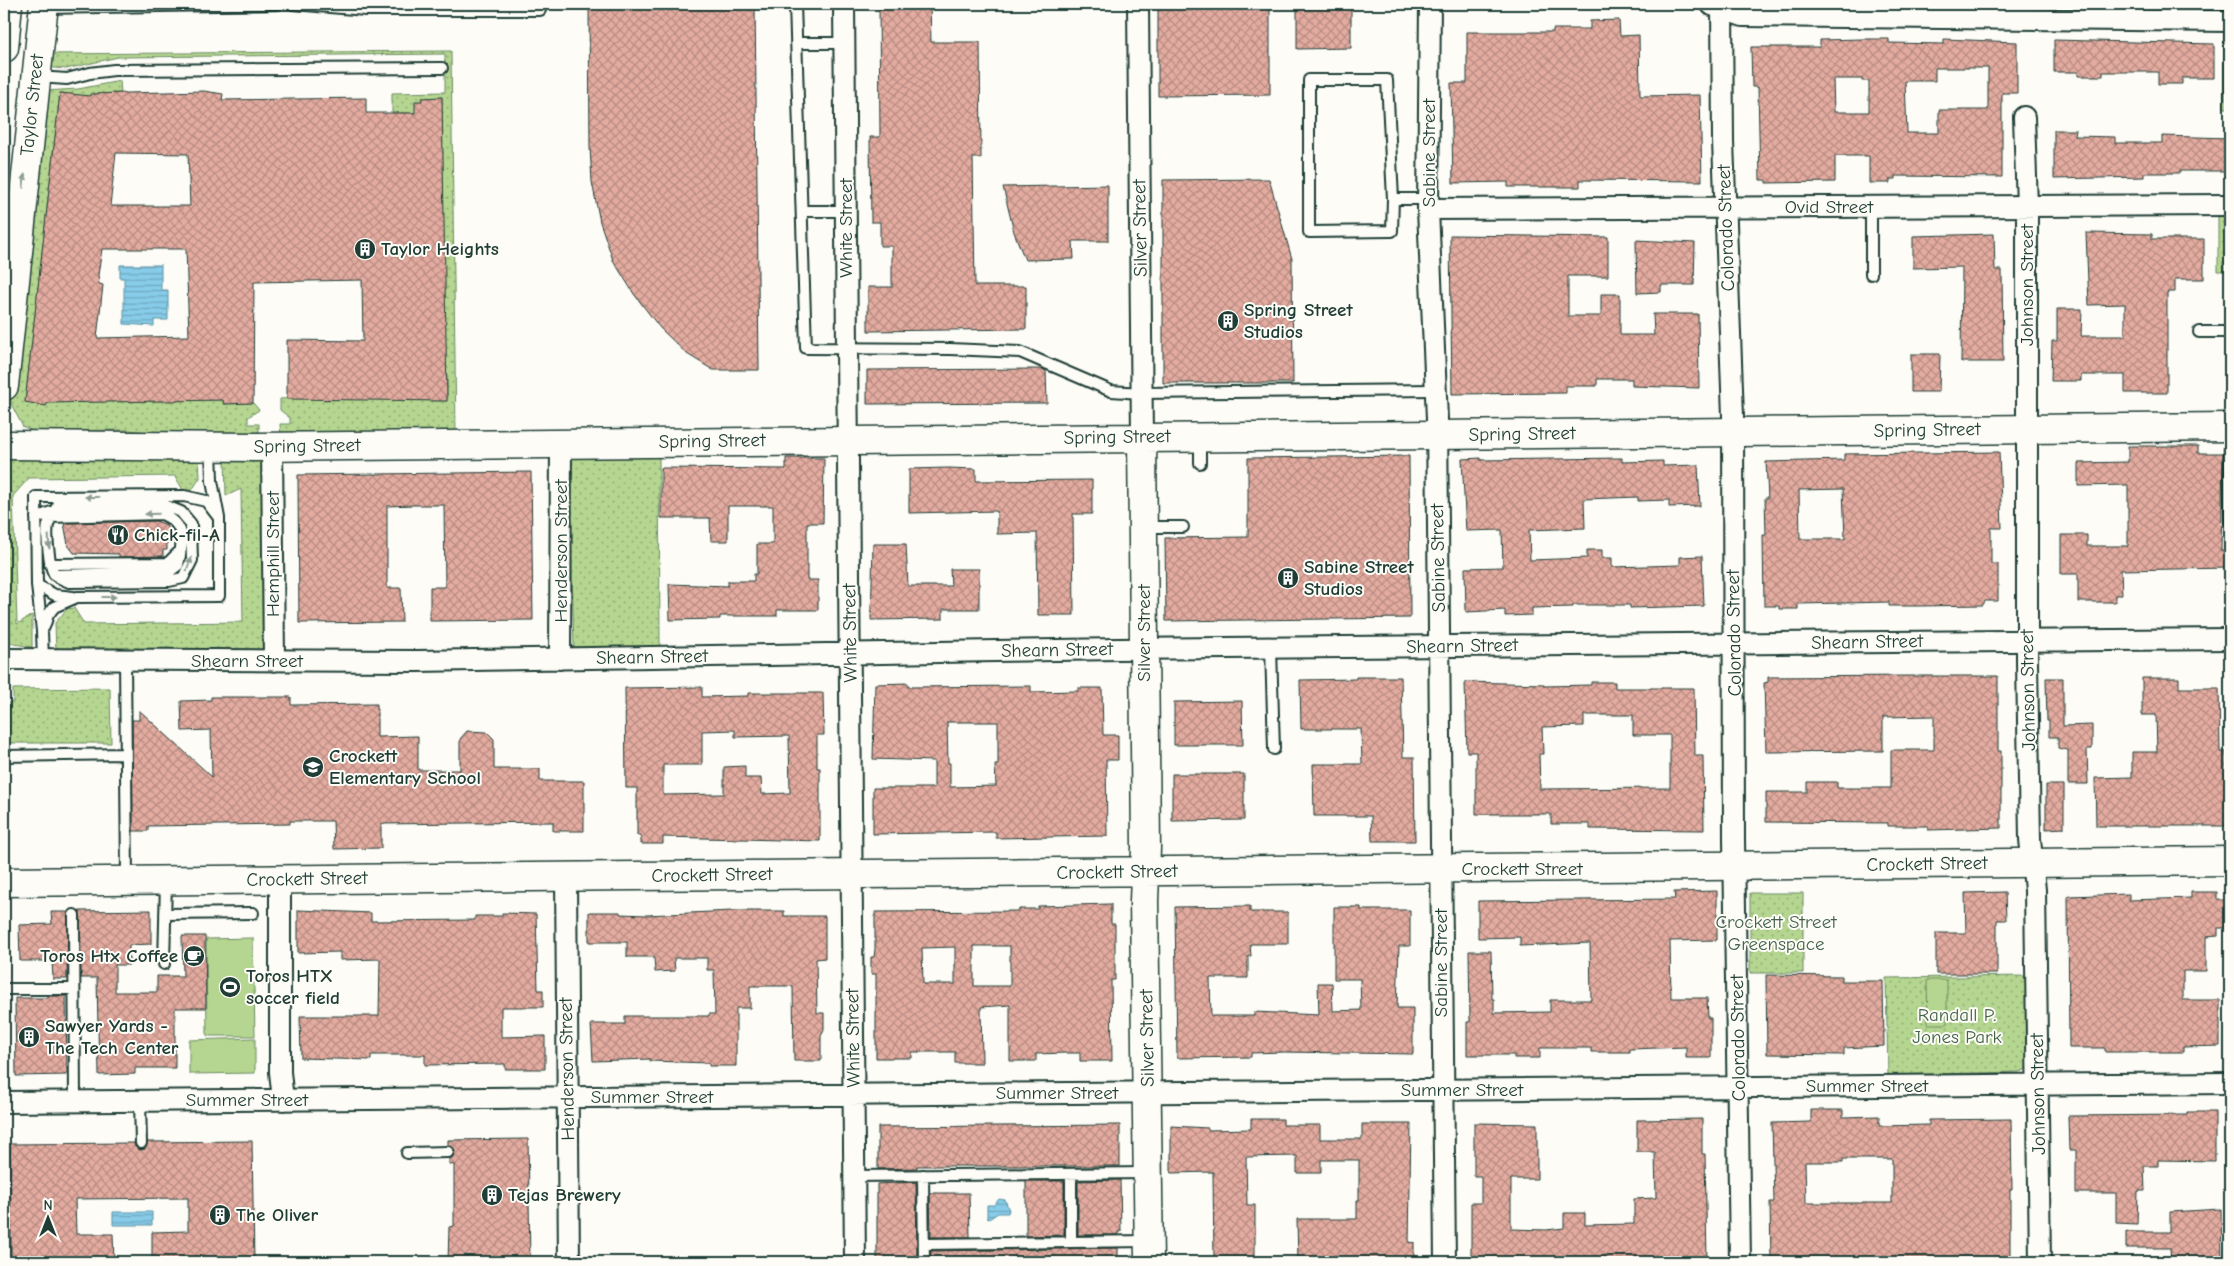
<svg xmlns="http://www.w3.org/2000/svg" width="2234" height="1266" viewBox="0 0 2234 1266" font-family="'Comic Neue',sans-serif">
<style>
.grass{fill:url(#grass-dots);stroke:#6a8a62}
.pitch{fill:#b5d690;stroke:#6a8a62}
.water{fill:url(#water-rules);stroke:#5d93a1}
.building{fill:url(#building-cross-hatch);stroke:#1f3d34;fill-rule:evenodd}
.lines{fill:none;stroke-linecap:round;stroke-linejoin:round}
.lane-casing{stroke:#1f3d34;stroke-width:14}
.street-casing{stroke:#1f3d34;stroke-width:24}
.secondary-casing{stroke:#1f3d34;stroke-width:31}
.lane{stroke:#fdfcf7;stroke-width:10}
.street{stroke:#fdfcf7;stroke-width:20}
.secondary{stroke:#fdfcf7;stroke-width:28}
.oneway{fill:#8e9c96}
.labels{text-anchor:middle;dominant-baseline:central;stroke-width:4;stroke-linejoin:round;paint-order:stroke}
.street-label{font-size:19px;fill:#1f3d34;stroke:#fdfcf7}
.poi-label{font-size:19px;font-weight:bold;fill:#1f3d34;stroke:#fdfcf7;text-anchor:start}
.park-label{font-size:19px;fill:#44634b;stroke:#fdfcf7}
</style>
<defs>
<pattern id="grass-dots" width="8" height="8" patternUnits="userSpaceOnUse" patternTransform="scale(1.25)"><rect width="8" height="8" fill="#b5d690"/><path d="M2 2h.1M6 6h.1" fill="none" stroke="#93af76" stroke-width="1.8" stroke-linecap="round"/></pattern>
<pattern id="water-rules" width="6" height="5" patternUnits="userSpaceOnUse" patternTransform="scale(1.25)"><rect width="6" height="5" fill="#87cce9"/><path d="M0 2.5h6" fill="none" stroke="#6ea7be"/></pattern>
<pattern id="building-cross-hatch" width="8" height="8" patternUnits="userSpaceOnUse" patternTransform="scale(1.25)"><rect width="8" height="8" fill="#e4aba0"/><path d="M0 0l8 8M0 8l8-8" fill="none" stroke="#b88c83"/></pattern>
</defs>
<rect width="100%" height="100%" fill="#fdfcf7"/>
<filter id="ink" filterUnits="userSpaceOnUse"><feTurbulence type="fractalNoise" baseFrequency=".02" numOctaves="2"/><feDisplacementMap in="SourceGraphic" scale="10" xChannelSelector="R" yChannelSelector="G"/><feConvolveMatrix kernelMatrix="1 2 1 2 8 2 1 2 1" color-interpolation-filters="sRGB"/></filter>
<g filter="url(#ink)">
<path class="grass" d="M2214 4H2230V12H2214Z
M2224 31H2230V108H2224Z
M451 51 456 436 281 438 280 424H290V418L280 410V399L323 397 324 400 355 399 447 401V379H445L442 97 423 98 415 113H392V93L445 92V54L118 57 66 69 44 67 46 54Z
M120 81 121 93 91 94 90 100 80 95 60 93 25 402 223 400 224 404 253 403 259 410 248 417V424H259V439H216L128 430 33 431 23 427 10 402 44 91 78 89Z
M2218 212H2230V271H2218Z
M569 452 659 453 660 647 574 650Z
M265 456 267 652H56L55 623 67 609 74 608 84 624 243 622 241 489 226 496 225 457Z
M199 457 200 478 192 490H183L175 476 29 478 13 496 17 624 32 615V647L8 643 4 638V460Z
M110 688 111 743H9V702H13V689Z
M1750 893H1803V973H1750Z
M2027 976V1066L2025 1070 2019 1072 1888 1075 1886 978Z"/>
<path class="pitch" d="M253 938 255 1036H207L206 939Z
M1927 980H1947V1024H1928Z
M255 1038V1073L189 1074V1040Z"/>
<path class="water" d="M120 265H161V290H168V320H154V326L124 324V278H120Z
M999 1199 1005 1200 1009 1210 1008 1213H998L989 1219 987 1218V1205H994Z
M113 1212H152V1225H113Z"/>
<path class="building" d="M589 4H755L759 370H713L687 354 660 328 634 294 613 260 600 222 592 182 590 147Z
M879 4H930L931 42H980L981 158H973L975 286H1026V329L868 331V287H892V246H880V222H871L870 137H880Z
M1191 4H1270V95L1158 96V6H1191Z
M1297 4H1351V48L1297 49Z
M1619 20 1620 36 1639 35 1640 96 1700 95 1702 181 1580 180V187H1508V182L1453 183 1451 83H1467V32H1553V29H1590V21Z
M1863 39H1889V43L1944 44V39L2017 42V93H2002V177L1895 176V179H1890V183H1869V156H1835V182L1766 183V180H1760L1758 87H1752L1751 47H1820V40ZM1935 68H1988V110H1939V133H1907L1905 81H1935ZM1833 79H1862V81H1869V112H1834Z
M2054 40 2214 44V78H2182V84H2158V72H2103V76H2078V72H2054Z
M204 91 223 94 222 100 366 98V113H415V101H422V98L442 97 447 401 287 399V340L363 341 362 280 254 282 253 403 224 404 223 400 48 403 46 406 25 402 60 93 90 96V94ZM116 153 188 154 190 206H110ZM102 249H186L189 336 97 338 103 285 99 284 98 275Z
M2054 130H2076L2075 136 2115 137V143H2162V136L2230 138V171H2180V173H2144V177L2054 179Z
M1269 179 1292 259 1293 383H1163V180Z
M1108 185V241H1073L1074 259 1025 260 1014 232 1003 187Z
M2086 233 2152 234V239H2204V279H2175V292H2167V393H2125V375H2081V381H2051L2052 341H2057V309H2082L2081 336H2125V304L2089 305Z
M1994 234 1995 270H2002L2003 362H1961L1962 267 1913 268V236Z
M1450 235 1608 237V276H1568V316H1601V294H1620V335H1654L1653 314H1698L1699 388 1632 386V379H1597V386H1566V393L1452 394Z
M1636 240 1695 243 1694 285H1661V292L1637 293Z
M1911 354H1940L1939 392H1911Z
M1042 369 1046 371 1047 403 867 404V370Z
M2128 446H2198V453H2223L2221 551H2230V568L2121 570 2122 595H2115V602H2078V574H2061V535H2087V546H2128V485L2078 486V463L2128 462Z
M1999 452 2002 528H1991V564H1998V601H1985L1983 605 1920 606H1889V602L1798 604V609H1779V606H1764L1763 535H1766L1765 498H1768L1766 462 1844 460V454ZM1843 489 1845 539H1800L1799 490Z
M1409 456 1410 618 1166 621 1165 538 1248 537V458Z
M786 458H824L823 523H807V580H818V610H777V616H720V619L670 620 669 584 728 586V581H754V574H757V544H773V506H728V541H711L710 518H661V468L786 469Z
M1481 458V460L1622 458V462L1663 461V466L1698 465 1700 506 1669 507V500L1638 501V497L1584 499 1585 528 1529 530 1530 560 1587 558V550H1602V558H1612V567L1680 565V557L1702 556 1704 606 1630 608V605H1573V607L1532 608V615L1505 616V610L1466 612 1465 568 1503 567 1502 530 1466 531 1462 459Z
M948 468 976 469V481L1092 480V514H1073L1074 615H1038L1037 533 997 534V511L909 513V469Z
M531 472 533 620 430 621V587H445L444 505H414L387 506V588H401L402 622 299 623 298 475Z
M156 521 167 525V550H163V556L119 557V554L74 553 68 545 64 523Z
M873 544H906L908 586H951L950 569H979V609H943V619L871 620Z
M1916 676H1998V751H2001V828L1928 830V826H1888V823L1766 822V792H1807V782H1837V788H1891V750H1934V716L1883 717V751L1766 752 1764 683 1768 682V677Z
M1356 677H1401L1403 757H1414L1415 841H1372L1371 816H1314L1313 764H1362L1361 729H1301L1300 680 1356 679Z
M2046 678H2063V726L2092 725V749H2087L2088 784H2068V750L2058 748V737H2049V721H2047Z
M2142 678H2179V688H2219L2220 752H2230V826H2096L2095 778 2132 777V752H2157L2156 715H2142Z
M1465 682 1544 684V686L1591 685V682H1615V688H1694L1695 756H1703L1704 830 1590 829V824H1551V814H1476V752H1467ZM1584 715H1633V735H1670V788L1540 789 1539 754H1543L1542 727 1584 726Z
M908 683V687L1031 686V692L1078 691V688H1102L1103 735H1118V760H1106L1107 836 996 838V832L873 834V788H934V761L873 759 875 684ZM947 722H998V765H995L996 786 950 787V763H948Z
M702 687V697L748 696V693H823L824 735H817V768H820V841L663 837V844H641V835H637V788H626L625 688ZM735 730V737L789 736 790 793 762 794 761 778H745V766L724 767V794L663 795V765H702V731Z
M211 697H291V705L377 704V737L418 736V770H460V739L467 731 487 732 494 739V769H540V781H584V831H553V822L381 824V848L334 849 333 821H290V824L148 826V831H133L132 720H139V710L212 777 211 730 182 731 181 701 211 700Z
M1242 701 1243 745H1174V702Z
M1172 774H1244V820L1172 821Z
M2046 785H2064V828L2046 829Z
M1717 891V940L1670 941 1671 998H1707L1708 1018H1711V1058H1686V1047L1630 1049V1052H1591V1048H1540V1058H1514V1055H1467V1022H1470L1469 951H1491L1492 999H1494V1013L1550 1012V1000H1591L1590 943 1520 946V937L1478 938V901L1675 899 1674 892Z
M2005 892 2006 920H1997V974H1936V933H1966L1965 893Z
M2191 892H2217V900H2230V928H2218V936L2206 937V971H2183V1000H2220V1046L2183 1047V1052H2105V1048H2069L2068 896 2129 894V900L2191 898Z
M1111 904V924H1115V980H1111L1112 1061H1080V1053H1066L1036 1054V1061H1010V1005L981 1007 982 1063H955V1052H912V1058H876V974H871V957H874L875 949V912L1019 911V909H1038V906ZM974 946H1010V986H974ZM955 947V984H923L922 948Z
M1250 906V912H1288V944H1250L1251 956H1248V978H1210L1211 1016H1254V1012L1319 1015 1318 983H1332L1333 1011 1361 1010 1360 979H1334V907H1361V910H1410V946H1399L1397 1008H1413V1054L1284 1052 1251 1053V1057L1177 1058 1175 907Z
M151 910V944L129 945V965H115V992H157V976H183L182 936H205L206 1008H175V1068H135V1074L99 1075 97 978H81L80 911Z
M298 910 371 913V921L475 920V916H502V913L536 914 538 990H543V1007H501V1037L545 1036V1069H505V1064L425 1065V1055H371V1060L301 1058 300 1016H379L380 959 340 960V952L298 953Z
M732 911H784V916H825V958L816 959 817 1013H824V1029L821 1036V1061H794L793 987 788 986H750V1008H736V1066H709V1063L650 1061V1059L593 1061 591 1024H625V1016H709V1014H715L714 970H707V958H674L675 971 655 972 654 957H627V942H589V912H620V914L647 915Z
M51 912H68L67 979H53L52 961H20L19 925 52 924Z
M1766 975 1842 976V981H1883L1884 1046 1844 1048V1055L1767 1054Z
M48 996H66L67 1075 16 1076 15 998H48Z
M1811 1110H1843V1117L1879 1116V1126L1929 1125V1120L2011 1119 2012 1190H2010V1262H1771L1770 1202H1774L1772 1123 1811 1122ZM1843 1159H1892V1203H1806L1805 1162H1843Z
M2187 1112H2215V1161L2158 1160V1166H2144L2145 1191H2138L2137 1224 2116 1223V1193H2076V1150H2069L2068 1116 2187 1115Z
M1251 1119H1283V1125H1320V1139H1362V1124H1411L1409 1243 1414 1242V1260L1298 1262 1297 1219H1357V1200H1359V1160H1321V1173H1297V1156L1246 1157 1247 1205H1255V1262H1214L1213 1172 1171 1173V1126L1208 1128V1130L1251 1129Z
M1702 1119V1154H1705L1707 1262H1471V1203H1481V1176H1474V1123L1537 1124V1179H1511V1229L1546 1230 1564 1228V1213H1585V1225L1634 1224V1199L1656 1198 1655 1152H1637V1120Z
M1120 1125V1166H917V1168L878 1169V1127Z
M528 1139 530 1262H448L449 1227 454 1226V1165L449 1164V1159L452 1158 455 1152 454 1148 448 1145V1140Z
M252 1141 254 1262H152V1232L188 1231V1198L75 1199 76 1234H113L114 1262H11L10 1144 134 1143 135 1147 141 1150 145 1149 148 1142Z
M1120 1180 1121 1232H1118V1235H1078V1181Z
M1026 1181H1064V1235L1026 1236Z
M916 1182 917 1262H877V1184Z
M930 1193H969L970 1237H931Z
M2221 1209 2222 1262H2171L2170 1248H2126V1232H2170V1212Z
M1118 1248V1262H931V1251Z"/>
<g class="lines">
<g class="lane-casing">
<path id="lane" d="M293 4 366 10H540L539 4
M795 4 806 348 950 349 1020 352 1111 391 1141 393 1435 390
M44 8 278 4
M796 43H844
M38 77 67 79 90 73 114 70 442 68
M1393 199 1392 231 1309 232V80H1387L1393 199H1428
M802 211H846
M1871 274V206
M2199 332H2230
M2230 428V521
M1200 438V463
M49 517 162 514C187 525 183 541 178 565L169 572 58 575
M36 518 64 507 164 505 181 512 191 524 192 560 183 578 169 581 69 582C65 580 58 578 55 575 49 569 46 533 48 525 50 516 59 505 63 497
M1144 527H1183
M50 564 168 563 181 550
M37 585 55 595 73 597
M44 627 48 615 54 607 77 597 219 596V518L212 481 211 447
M1271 648 1274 749
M43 660 42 631 37 585 36 497 184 496 206 501 219 518
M125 660 127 879
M4 756 126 754
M165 914 253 913
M74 915 75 1102
M164 964 166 881
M4 989H74
M140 1101 141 1143
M407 1153 448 1152
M1071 1174V1242
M923 1175 924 1262
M854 1176 1146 1173
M924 1244 1148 1241"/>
</g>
<g class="street-casing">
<path id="street" d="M844 4 855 1262
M1138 4 1142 437
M1430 4 1428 209 1437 419 1445 1262
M1722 4 1723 141 1733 416 1734 839 1740 1262
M1712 5 1743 16 2230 21
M2024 117 2027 206V662L2030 839 2035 890 2040 1262
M1428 209 2230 205
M272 447 274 661
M4 659 417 661 1118 649 2230 639
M560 659 561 442
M566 877 569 1262
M280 879V1072L283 1100
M4 1102 2230 1083"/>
</g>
<g class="secondary-casing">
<path id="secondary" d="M4 48 8 4
M4 386 44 4
M1142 437 1146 848 1144 901 1149 1262
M4 445 256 447 2230 427
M4 882 2230 861"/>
</g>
<use href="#lane" class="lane"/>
<use href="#street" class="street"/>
<use href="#secondary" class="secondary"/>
</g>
<defs><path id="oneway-solid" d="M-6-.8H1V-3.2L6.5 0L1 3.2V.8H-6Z" transform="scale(1.25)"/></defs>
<g class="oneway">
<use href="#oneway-solid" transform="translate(24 181) rotate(-84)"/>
<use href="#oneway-solid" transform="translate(92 497) rotate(180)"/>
<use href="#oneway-solid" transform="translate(152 514) rotate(179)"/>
<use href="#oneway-solid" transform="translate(49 542) rotate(87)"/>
<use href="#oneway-solid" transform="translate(189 564) rotate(-70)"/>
<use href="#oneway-solid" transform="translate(109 597)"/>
</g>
</g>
<defs>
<g id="building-disc" transform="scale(1.125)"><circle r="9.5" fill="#1f3d34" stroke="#fdfcf7"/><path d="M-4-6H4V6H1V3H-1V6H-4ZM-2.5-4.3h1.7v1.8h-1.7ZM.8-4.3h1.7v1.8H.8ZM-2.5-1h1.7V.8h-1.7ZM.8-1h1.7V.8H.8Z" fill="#fff"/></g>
<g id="restaurant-disc" transform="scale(1.125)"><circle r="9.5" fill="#1f3d34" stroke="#fdfcf7"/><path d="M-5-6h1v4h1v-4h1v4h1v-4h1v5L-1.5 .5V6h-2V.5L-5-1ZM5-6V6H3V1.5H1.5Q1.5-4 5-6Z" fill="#fff"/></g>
<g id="school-disc" transform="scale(1.125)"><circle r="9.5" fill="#1f3d34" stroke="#fdfcf7"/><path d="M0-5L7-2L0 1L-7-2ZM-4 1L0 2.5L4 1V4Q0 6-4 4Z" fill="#fff"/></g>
<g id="cafe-disc" transform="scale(1.125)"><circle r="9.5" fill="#1f3d34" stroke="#fdfcf7"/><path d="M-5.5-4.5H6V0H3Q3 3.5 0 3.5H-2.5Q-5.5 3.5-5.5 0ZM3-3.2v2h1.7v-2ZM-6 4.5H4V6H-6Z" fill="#fff"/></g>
<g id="stadium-disc" transform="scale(1.125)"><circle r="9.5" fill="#1f3d34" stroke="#fdfcf7"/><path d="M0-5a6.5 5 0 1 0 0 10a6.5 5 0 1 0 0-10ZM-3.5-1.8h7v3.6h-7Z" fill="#fff"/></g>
</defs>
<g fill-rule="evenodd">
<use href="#building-disc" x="365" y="249"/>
<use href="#building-disc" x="1228" y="321"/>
<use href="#restaurant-disc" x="118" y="535"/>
<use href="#building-disc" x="1288" y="578"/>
<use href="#school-disc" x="313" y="767"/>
<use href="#cafe-disc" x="194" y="956"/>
<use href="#stadium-disc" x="230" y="987"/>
<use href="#building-disc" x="29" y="1037"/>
<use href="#building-disc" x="492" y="1195"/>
<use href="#building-disc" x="220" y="1215"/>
</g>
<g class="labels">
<g class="street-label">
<text transform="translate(32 105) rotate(-84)">Taylor Street</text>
<text transform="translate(1429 153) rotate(-90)">Sabine Street</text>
<text x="1829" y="207">Ovid Street</text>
<text transform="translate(846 228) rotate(-90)">White Street</text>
<text transform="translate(1140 228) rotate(-91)">Silver Street</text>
<text transform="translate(1726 228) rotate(-92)">Colorado Street</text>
<text transform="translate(2027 285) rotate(-90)">Johnson Street</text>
<text transform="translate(1927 430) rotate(-1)">Spring Street</text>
<text transform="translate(1522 434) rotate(-1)">Spring Street</text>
<text transform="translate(1117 437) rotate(-1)">Spring Street</text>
<text transform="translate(712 441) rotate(-1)">Spring Street</text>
<text transform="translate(307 446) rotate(-1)">Spring Street</text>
<text transform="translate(561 551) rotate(-90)">Henderson Street</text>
<text transform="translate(273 554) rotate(-90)">Hemphill Street</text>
<text transform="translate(1438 558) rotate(-91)">Sabine Street</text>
<text transform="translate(850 633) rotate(-91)">White Street</text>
<text transform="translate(1144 633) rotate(-90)">Silver Street</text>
<text transform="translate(1734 633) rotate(-91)">Colorado Street</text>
<text transform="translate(1867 642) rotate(-1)">Shearn Street</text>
<text transform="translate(1462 646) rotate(-1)">Shearn Street</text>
<text transform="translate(1057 650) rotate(-1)">Shearn Street</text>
<text transform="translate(652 657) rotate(-1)">Shearn Street</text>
<text x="247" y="661">Shearn Street</text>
<text transform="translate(2028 690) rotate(-91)">Johnson Street</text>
<text transform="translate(1927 864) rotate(-1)">Crockett Street</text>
<text x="1522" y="869">Crockett Street</text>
<text transform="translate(1117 872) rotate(-1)">Crockett Street</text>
<text transform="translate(712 875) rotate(-1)">Crockett Street</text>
<text transform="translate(307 879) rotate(-1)">Crockett Street</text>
<text transform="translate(1441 963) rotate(-90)">Sabine Street</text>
<text transform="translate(853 1038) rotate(-91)">White Street</text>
<text transform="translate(1147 1038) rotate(-91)">Silver Street</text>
<text transform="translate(1738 1038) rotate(-91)">Colorado Street</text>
<text transform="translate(567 1069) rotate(-91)">Henderson Street</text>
<text x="1867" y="1086">Summer Street</text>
<text x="1462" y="1090">Summer Street</text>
<text x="1057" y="1093">Summer Street</text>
<text transform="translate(2038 1094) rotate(-91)">Johnson Street</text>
<text x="652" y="1097">Summer Street</text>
<text x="247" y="1100">Summer Street</text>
</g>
<g class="poi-label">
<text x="381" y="249">Taylor Heights</text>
<text x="1244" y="310">Spring Street<tspan x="1244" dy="22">Studios</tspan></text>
<text x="134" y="535">Chick-fil-A</text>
<text x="1304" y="567">Sabine Street<tspan x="1304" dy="22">Studios</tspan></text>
<text x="329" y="756">Crockett<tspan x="329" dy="22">Elementary School</tspan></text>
<text x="178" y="956" text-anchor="end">Toros Htx Coffee</text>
<text x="246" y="976">Toros HTX<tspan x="246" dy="22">soccer field</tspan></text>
<text x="45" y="1026">Sawyer Yards -<tspan x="45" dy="22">The Tech Center</tspan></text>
<text x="508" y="1195">Tejas Brewery</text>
<text x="236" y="1215">The Oliver</text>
</g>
<g class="park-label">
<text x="1776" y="922">Crockett Street<tspan x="1776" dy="22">Greenspace</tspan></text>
<text x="1957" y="1015">Randall P.<tspan x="1957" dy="22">Jones Park</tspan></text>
</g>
</g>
<rect width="2234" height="1266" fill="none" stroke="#fdfcf7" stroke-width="20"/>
<rect x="10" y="10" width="2214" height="1246" fill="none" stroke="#1f3d34" stroke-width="2" filter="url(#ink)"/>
<g transform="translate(48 1218)" stroke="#fdfcf7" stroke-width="4" paint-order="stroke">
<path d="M0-4L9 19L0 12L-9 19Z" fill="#1f3d34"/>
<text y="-8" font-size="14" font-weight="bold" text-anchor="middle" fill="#1f3d34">N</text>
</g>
</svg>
